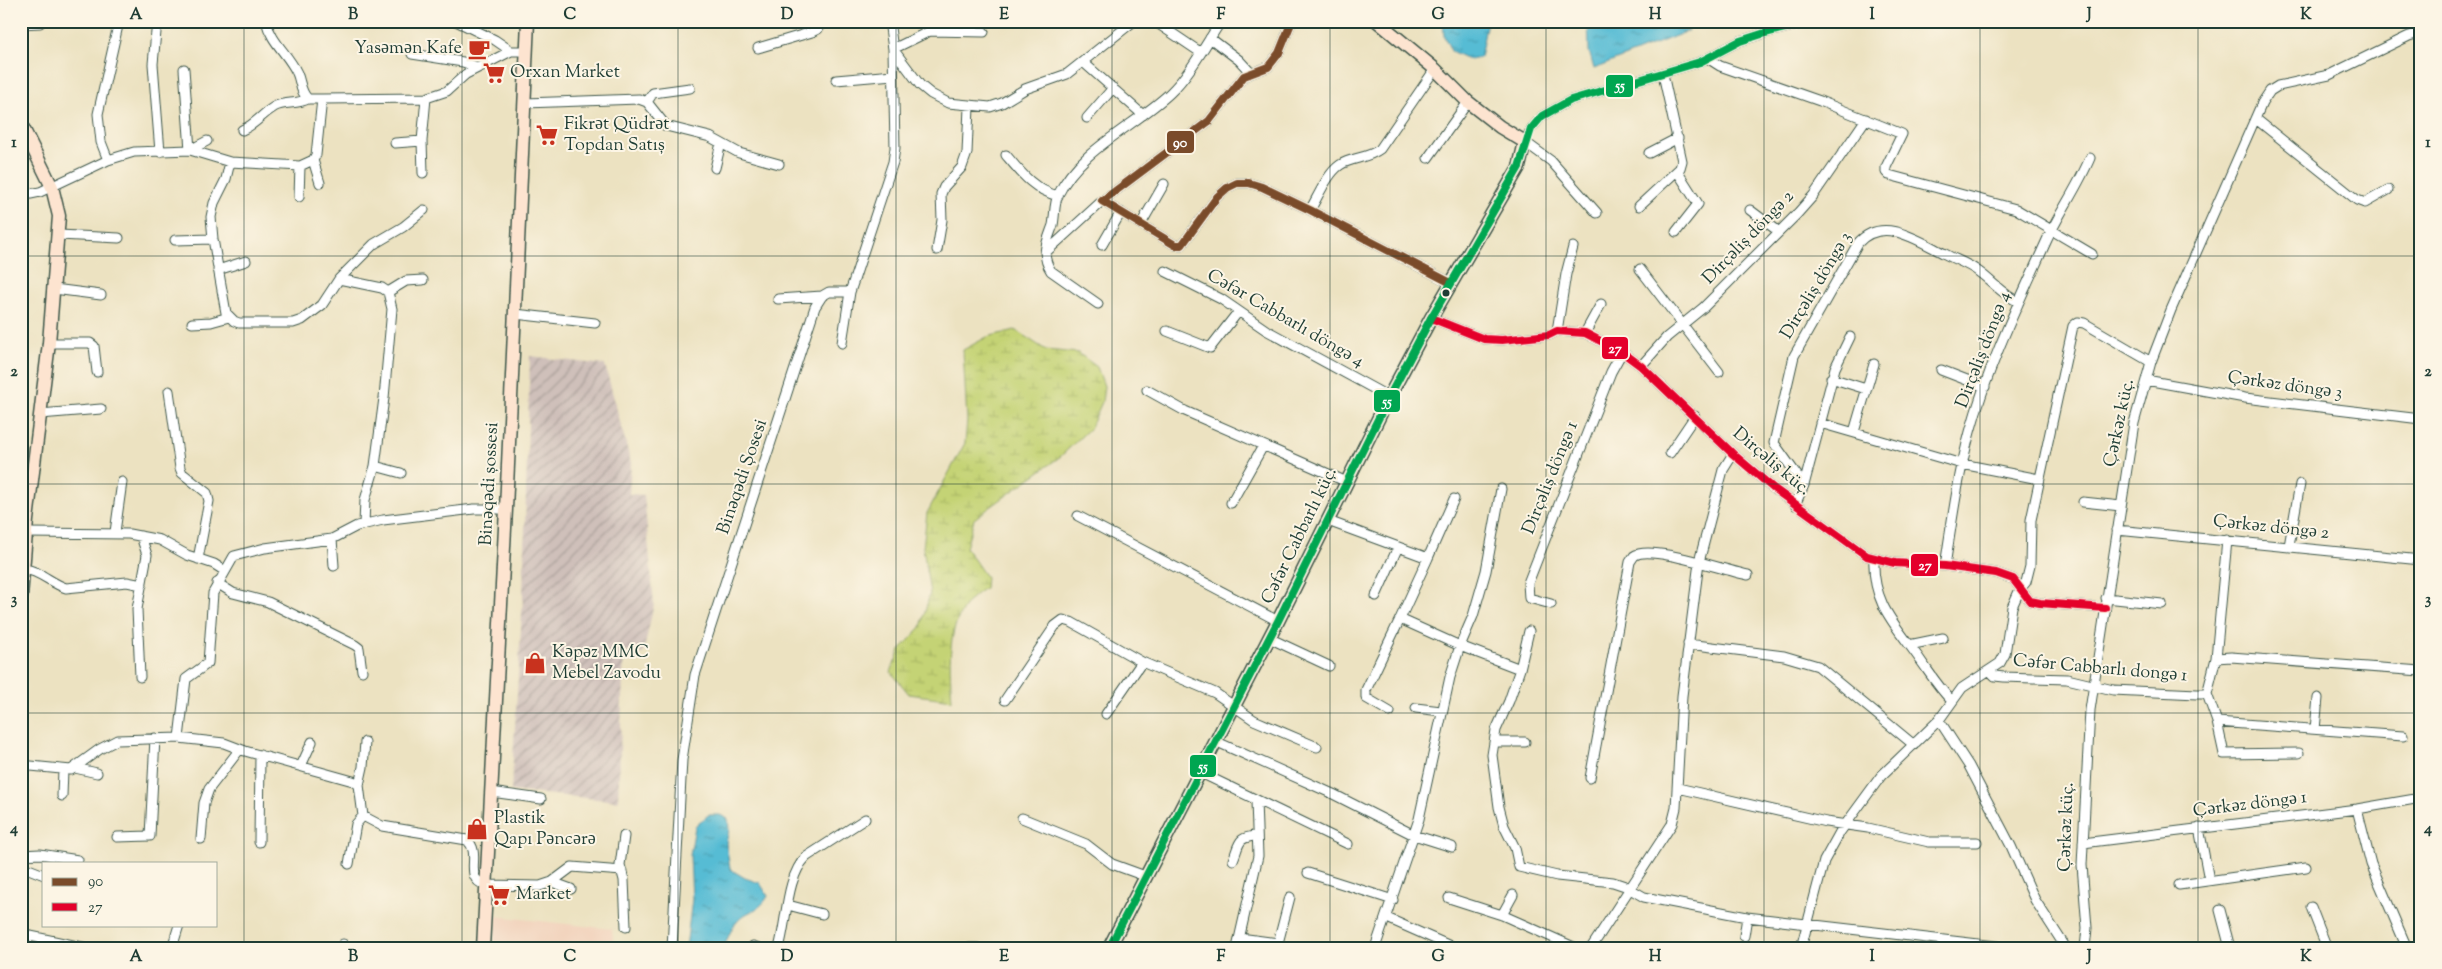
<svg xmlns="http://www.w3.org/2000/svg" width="2442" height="969" viewBox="0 0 2442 969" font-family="'Sorts Mill Goudy',serif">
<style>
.built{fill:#f2d4be}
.industrial{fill:url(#industrial-furrows)}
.wetland{fill:url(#wetland-marsh);stroke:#728854}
.water{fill:url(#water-ripples);stroke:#3a7c84}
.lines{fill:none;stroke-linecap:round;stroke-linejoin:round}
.street-casing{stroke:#3e5649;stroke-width:11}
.secondary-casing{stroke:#3e5649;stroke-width:15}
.street{stroke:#fff;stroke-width:9}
.secondary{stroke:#fde4d0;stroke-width:12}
.bus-1-casing{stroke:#fcf5e5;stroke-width:11}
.bus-2-casing{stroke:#fcf5e5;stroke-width:11}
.bus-3-casing{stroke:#fcf5e5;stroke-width:11}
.bus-1{stroke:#7a4b2a;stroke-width:8}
.bus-2{stroke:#e4002b;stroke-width:8}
.bus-3{stroke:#00a651;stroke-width:8}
.grid{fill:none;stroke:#1f3d34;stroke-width:1;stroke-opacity:0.55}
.bus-dot{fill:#1f3d34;stroke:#fcf5e5;stroke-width:2}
.labels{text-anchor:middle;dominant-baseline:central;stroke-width:4;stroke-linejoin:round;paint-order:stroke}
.poi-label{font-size:18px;fill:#1f3d34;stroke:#fcf5e5;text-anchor:start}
.street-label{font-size:18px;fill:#1f3d34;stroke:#fcf5e5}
.line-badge{stroke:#fcf5e5;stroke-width:2}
.badge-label{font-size:14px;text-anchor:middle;font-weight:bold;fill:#fff}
.neatline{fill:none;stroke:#1f3d34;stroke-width:2}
.grid-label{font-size:16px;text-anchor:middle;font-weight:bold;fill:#1f3d34}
</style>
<defs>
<pattern id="industrial-furrows" width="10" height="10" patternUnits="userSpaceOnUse" patternTransform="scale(1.25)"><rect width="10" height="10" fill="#cfc0ba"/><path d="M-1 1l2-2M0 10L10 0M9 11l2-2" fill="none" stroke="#a79d98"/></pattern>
<pattern id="wetland-marsh" width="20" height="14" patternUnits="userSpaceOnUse" patternTransform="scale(1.25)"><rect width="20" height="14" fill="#c4d374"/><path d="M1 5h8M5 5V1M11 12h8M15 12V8" fill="none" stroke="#a8b665"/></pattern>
<pattern id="water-ripples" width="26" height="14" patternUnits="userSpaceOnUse" patternTransform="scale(1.25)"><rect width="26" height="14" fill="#56bcd4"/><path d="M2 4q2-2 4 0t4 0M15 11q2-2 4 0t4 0" fill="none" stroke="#479aad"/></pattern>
</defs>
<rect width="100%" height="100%" fill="#fcf5e5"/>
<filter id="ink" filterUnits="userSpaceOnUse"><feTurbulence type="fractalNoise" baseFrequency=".02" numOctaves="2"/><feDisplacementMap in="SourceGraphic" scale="10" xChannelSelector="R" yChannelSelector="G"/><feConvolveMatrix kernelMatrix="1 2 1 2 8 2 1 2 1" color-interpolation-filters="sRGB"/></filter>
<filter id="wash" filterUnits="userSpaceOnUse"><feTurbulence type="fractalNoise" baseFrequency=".0096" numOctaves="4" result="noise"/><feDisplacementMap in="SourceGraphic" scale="20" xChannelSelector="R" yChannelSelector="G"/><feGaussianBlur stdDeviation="1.12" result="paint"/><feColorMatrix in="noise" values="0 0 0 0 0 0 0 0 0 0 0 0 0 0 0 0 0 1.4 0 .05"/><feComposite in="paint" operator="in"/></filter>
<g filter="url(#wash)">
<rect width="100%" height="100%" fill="#ece2c1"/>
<path class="built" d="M495 916 612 929 614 948H494Z"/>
<path class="industrial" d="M530 356 605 365 631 463 629 494 644 495 654 604 643 654 624 652 618 801 511 791 523 596Z"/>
<path class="wetland" d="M1015 330 1046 350 1078 353 1097 367 1104 386 1102 402 1091 427 1061 456 974 519 966 548 986 577 985 588C945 612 949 659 952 700L909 694 891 672 900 650 921 627 930 593 923 548 927 513 965 443 967 420 963 350 987 337Z"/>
<path class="water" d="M1443 21H1487L1480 58 1470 60 1451 51 1444 36Z
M1588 21H1689L1688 31 1594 69 1589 51Z
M708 815H720L728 819 729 830 726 843 730 869 745 878 760 883 768 896C759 913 747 909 737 922 731 928 727 940 724 948H686L692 899 690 855 695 827Z"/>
</g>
<g filter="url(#ink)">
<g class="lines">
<g class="street-casing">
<path id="street" d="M157 21 153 64 160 152
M266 21C271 42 288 54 297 73 301 82 300 92 308 99H322
M456 21 495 40 511 51
M1154 21 1200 52
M1292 21 1279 53 1268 67 1244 76 1209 121 1102 201 1175 245H1182L1217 197 1227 188 1237 183H1249L1262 187 1310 210 1451 283
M21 24 40 23
M984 32 930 31 893 49 920 85 931 94 948 103 990 107 1002 103 1025 89 1067 74 1134 21
M1210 38 1239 60 1251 73
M758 48 812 32 818 29 821 21
M412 54 463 62 477 67
M1709 59 1720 66 1820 101 1902 134 1886 167V172L1889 175 2016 209 2092 254
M1083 62 1143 115
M184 69 190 150
M836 80 893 75
M647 102 653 93 690 88
M525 103 639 99 647 102 666 126 710 137 739 153 779 164
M1087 118 1113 88
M2256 119 2357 200 2365 203 2388 190
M242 130C255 125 262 114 274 107 283 101 297 105 308 99
M395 143 422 141
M190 150 207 141
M1649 153 1678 138
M1006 155C1021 173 1034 190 1058 196
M1428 158 1468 102
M108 160 101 142 98 114 119 21
M313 160 320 183
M230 162 226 179 214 203 211 217 213 239 226 313 234 321 239 323H293L302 320 322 305 339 279 374 244 403 227 424 210
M715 168 721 143
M423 173 422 141 426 98
M21 196 40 192 108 160 134 152 190 150 230 162 300 166 313 160 316 155 322 99 426 98 447 91 466 74 511 51H527
M299 197 300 166
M1639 206 1680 168 1682 161 1663 74
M1310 210C1318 197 1327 174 1340 165 1352 157 1367 159 1380 149L1435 69
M1750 210 1778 231
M1597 213 1551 161 1525 142 1531 129 1542 116 1571 100 1700 62 1740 41 1765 33 1813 21
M1141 224 1164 184
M1676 232 1698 204 1677 171
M59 235 119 238
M175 240 213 239
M1102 245 1121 212
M937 250 942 220 941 194 944 187 962 167 967 153 969 107
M1045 253 1102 201
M1640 269 1719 372
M218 270 246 261
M1165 271 1221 299 1266 330 1389 397
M339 279 382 288 388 292 392 309 384 398 375 466 365 500 364 524
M54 289 101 295
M388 292 406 281 423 280
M778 299 822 296
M1098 304 1051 271C1040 254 1047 242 1053 225 1055 215 1054 204 1058 195 1080 149 1135 126 1170 93 1190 74 1206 44 1221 21
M515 314 595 323
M1431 318 1484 339 1502 340 1549 335 1557 331 1585 333 1622 352 1641 366 1733 454 1773 488 1867 556 1895 563 1945 566 1996 573 2013 579 2030 601 2040 603 2105 608
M192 323 211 322 229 317
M1167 331 1210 348 1238 312
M1557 331 1566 274 1573 247
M1585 333 1601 304
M49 343H90L94 346 97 372
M842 343 850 292
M1641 366 1667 337 1704 307 1797 214 1813 196 1866 119
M1941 370 1985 387
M1831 378 1866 389
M2146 380 2245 398 2421 419
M1147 390 1185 411 1347 482
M169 391 180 468 182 473 207 493 209 501 198 559
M40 414 101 409
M1820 423 1962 464 2039 479
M1854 432 1874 364
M1670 453 1695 416
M375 466 401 473
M1804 485 1774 443 1794 356 1858 243C1883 215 1919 241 1945 254 1956 260 1969 264 1979 272 1993 282 2003 295 2019 302
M2083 502 2121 506
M1231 503 1263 446
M1795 505 1804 485 1835 368 1850 337
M1078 516 1278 621
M1328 521 1428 558 1400 619 1460 646 1520 669 1509 701 1496 730 1492 755 1499 807 1504 826 1515 848 1519 867 1557 876 1613 882 1625 886 1644 897 1747 917 2013 948
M2117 530 2421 560
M115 532 122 482
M27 533 129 534 160 540 187 555 214 564 225 571
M332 539 334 566
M2289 546 2300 484
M1428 558 1454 499
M1874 559C1872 605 1897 626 1921 661 1931 675 1939 688 1951 700
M1945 566C1952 521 1958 476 1970 432 1988 366 2018 304 2046 242 2059 213 2078 187 2090 158
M24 569C41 571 50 583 66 588L127 582 142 585
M217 583 233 593 268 602 355 645 359 648 362 671
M1376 596 1398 547
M2106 598 2162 604
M1551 604 1529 598 1528 583 1611 372 1622 352
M1269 638 1329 666
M1688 644 1784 656 1818 666 1914 745
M1909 645 1943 638
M2216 658 2227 540
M1520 669 1529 631
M1990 671 1995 676 2004 677 2067 679 2113 690 2197 694H2207L2216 658 2231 657 2421 671
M140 677 137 609 147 555 141 536
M2207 694 2217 722 2403 736
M1005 700 1055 626 1063 620 1071 622 1142 662 1215 693 1254 720 1317 747
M1416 708 1441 711
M1390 712 1366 698V690L1400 619
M1106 714 1142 662
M1939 720 1969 766 2011 846 2035 900 2066 948
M2217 722 2224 754 2299 753
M2315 729 2318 698
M179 738 186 679 208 663 213 593 234 556 265 548 332 539 357 526 383 520 474 509H506
M1215 741 1333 794 1414 835 1452 847
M1494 742H1525
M21 765 71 770 100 749 117 740 179 738 224 743 245 751 353 781 359 785 363 816 382 826 467 840C483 854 462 877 485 885L540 886 552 882 572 867 622 871
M301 766 312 742
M75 768 97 773
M1199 772 1348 844
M1590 778 1630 562 1634 556C1650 544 1726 571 1748 575
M359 785 363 767 365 742
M1678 788 1826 822 1868 828 1929 842H1977
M491 792 541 799
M62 796 63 770
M2357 809 2371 864 2407 948
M1022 818 1086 844 1112 864 1145 876
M2199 828 2209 880
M624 836 620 865 624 880 626 927
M117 837 150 836 155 738
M201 839 204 803 209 789 240 749
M259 842 260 755
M2083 843 2357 809 2421 798
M21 855 40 854 78 860
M1233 860C1240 843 1237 837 1257 836
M349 864 356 824 363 816
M21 866 44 875
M1308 873 1393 900
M552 882 571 889
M2179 885 2306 867
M1449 898 1502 915 1576 948
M788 905 822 914
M2311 907 2327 948
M2220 910 2230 948
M1502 915 1513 895
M1387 918 1455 948
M21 934 87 948
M1744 936 1747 917
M1240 938 1278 943 1290 897
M343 944V948
M753 946 759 948
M172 948 179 925
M672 948 682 760 695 675 815 307 822 296 829 292H850L893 162 895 148 893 49 889 21
M779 948C787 921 786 877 806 857L865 819
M969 948H978
M1237 948 1258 856 1256 801
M1375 948 1419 819 1450 677 1460 646 1473 616 1486 571 1501 489
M1591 948 1672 824 1676 808 1682 696 1699 562 1723 470 1733 454
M1801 948 1824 861 1840 832 1881 776 1939 720 1962 688 2000 663 2005 654 2012 607 2020 589 2026 582 2030 566 2031 520 2073 326 2078 322 2084 323 2151 362
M2085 948 2087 928 2082 865 2090 710 2134 423 2151 362 2171 310 2262 103 2270 91 2278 86 2329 75 2409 36 2421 33"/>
</g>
<g class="secondary-casing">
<path id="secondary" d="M21 124 52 187 59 216 49 343 27 520 21 597
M483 948 506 509 528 21
M1109 948 1278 621 1389 397 1431 318 1519 167 1525 142 1500 127 1468 102 1435 69 1377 21"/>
</g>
<use href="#street" class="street"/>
<use href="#secondary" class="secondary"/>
<g class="bus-1-casing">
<path id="bus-1" d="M1292 21 1279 53 1268 67 1244 76 1209 121 1102 201 1175 245H1182L1217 197 1227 188 1237 183H1249L1262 187 1310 210 1451 283"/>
</g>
<g class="bus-2-casing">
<path id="bus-2" d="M1431 318 1484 339 1502 340 1549 335 1557 331 1585 333 1622 352 1641 366 1733 454 1773 488 1867 556 1895 563 1945 566 1996 573 2013 579 2030 601 2040 603 2105 608"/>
</g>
<g class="bus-3-casing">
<path id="bus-3" d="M1109 948 1278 621 1389 397 1431 318 1519 167 1531 129 1542 116 1571 100 1700 62 1740 41 1765 33 1813 21"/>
</g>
<use href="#bus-1" class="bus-1"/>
<use href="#bus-2" class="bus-2"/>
<use href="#bus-3" class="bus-3"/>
</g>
</g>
<path class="grid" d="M244 21V948M462 21V948M678 21V948M896 21V948M1112 21V948M1330 21V948M1546 21V948M1764 21V948M1980 21V948M2198 21V948M21 256H2421M21 484H2421M21 713H2421"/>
<defs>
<g id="cafe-bare" transform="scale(1.725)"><path d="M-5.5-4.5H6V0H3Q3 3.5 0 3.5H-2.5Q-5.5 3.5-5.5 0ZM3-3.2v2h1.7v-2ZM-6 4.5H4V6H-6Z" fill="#c8321e" stroke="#fcf5e5" stroke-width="2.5" paint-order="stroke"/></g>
<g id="supermarket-bare" transform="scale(1.725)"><path d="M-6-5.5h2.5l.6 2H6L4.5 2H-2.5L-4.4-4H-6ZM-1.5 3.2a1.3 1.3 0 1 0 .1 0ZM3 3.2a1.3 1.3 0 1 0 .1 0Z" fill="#c8321e" stroke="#fcf5e5" stroke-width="2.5" paint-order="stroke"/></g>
<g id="shop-bare" transform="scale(1.725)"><path d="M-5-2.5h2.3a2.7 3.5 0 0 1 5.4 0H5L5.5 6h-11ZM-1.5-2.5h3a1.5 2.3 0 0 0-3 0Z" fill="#c8321e" stroke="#fcf5e5" stroke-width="2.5" paint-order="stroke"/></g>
</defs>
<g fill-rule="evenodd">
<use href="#cafe-bare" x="479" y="49"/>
<use href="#supermarket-bare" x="494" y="73"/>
<use href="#supermarket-bare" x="547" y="135"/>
<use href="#shop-bare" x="535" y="663"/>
<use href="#shop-bare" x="477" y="829"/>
<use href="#supermarket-bare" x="499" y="895"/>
</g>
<circle class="bus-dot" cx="1446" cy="293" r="4.5"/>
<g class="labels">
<g class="poi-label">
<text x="462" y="49" text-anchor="end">Yasəmən Kafe</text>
<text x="510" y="73">Orxan Market</text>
<text x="564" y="125">Fikrət Qüdrət<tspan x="564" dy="21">Topdan Satış</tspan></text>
<text x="552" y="653">Kəpəz MMC<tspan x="552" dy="21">Mebel Zavodu</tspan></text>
<text x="494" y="819">Plastik<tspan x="494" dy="21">Qapı Pəncərə</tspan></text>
<text x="516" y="895">Market</text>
</g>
<g class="street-label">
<text transform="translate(1749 238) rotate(-46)">Dirçəliş döngə 2</text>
<text transform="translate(1817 286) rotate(-59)">Dirçəliş döngə 3</text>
<text transform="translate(1285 319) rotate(30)">Cəfər Cabbarlı döngə 4</text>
<text transform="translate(1984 350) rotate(-69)">Dirçəliş döngə 4</text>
<text transform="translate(2285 386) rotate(8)">Çərkəz döngə 3</text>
<text transform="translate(2120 423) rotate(-78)">Çərkəz küç.</text>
<text transform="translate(1771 462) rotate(40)">Dirçəliş küç.</text>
<text transform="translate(743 477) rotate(-71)">Binəqədi Şosesi</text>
<text transform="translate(1551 478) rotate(-68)">Dirçəliş döngə 1</text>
<text transform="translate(490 484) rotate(-87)">Binəqədi şossesi</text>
<text transform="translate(2271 528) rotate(6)">Çərkəz döngə 2</text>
<text transform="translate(1300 536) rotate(-64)">Cəfər Cabbarlı küç.</text>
<text transform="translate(2100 669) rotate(5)">Cəfər Cabbarlı dongə 1</text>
<text transform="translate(2250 805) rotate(-7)">Çərkəz döngə 1</text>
<text transform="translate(2067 827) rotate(-88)">Çərkəz küç.</text>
</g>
</g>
<g class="line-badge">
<rect x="1605" y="74" width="29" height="24" rx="5" fill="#00a651"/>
<rect x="1166" y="130" width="29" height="24" rx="5" fill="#7a4b2a"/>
<rect x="1601" y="336" width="28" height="24" rx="5" fill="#e4002b"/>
<rect x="1373" y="389" width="28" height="24" rx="5" fill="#00a651"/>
<rect x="1910" y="553" width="29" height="24" rx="5" fill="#e4002b"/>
<rect x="1189" y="754" width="28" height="24" rx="5" fill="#00a651"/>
</g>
<g class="badge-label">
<text x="1620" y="90">55</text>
<text x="1180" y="147">90</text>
<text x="1615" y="353">27</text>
<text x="1387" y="406">55</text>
<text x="1925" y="570">27</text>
<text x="1203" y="771">55</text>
</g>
<rect width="2442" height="969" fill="none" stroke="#fcf5e5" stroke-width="55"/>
<rect x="42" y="862" width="175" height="65" fill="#fcf5e5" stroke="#a4ab9e"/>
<rect x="52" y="878" width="25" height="8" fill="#7a4b2a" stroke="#a4ab9e"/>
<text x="88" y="886" font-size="15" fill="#1f3d34">90</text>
<rect x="52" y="903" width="25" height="8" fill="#e4002b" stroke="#a4ab9e"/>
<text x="88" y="912" font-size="15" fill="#1f3d34">27</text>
<rect x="28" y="28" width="2386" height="914" class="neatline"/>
<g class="grid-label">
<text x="136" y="19">A</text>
<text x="353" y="19">B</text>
<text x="570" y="19">C</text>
<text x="787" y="19">D</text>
<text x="1004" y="19">E</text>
<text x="1221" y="19">F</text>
<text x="1438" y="19">G</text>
<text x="1655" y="19">H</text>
<text x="1872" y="19">I</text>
<text x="2089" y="19">J</text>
<text x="2306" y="19">K</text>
<text x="14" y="147">1</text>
<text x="2428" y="147">1</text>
<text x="14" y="376">2</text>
<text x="2428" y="376">2</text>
<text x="14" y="604">3</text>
<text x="2428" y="604">3</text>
<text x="14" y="833">4</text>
<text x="2428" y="833">4</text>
<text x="136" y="961">A</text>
<text x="353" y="961">B</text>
<text x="570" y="961">C</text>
<text x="787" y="961">D</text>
<text x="1004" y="961">E</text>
<text x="1221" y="961">F</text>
<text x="1438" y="961">G</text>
<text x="1655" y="961">H</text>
<text x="1872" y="961">I</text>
<text x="2089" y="961">J</text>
<text x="2306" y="961">K</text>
</g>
</svg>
